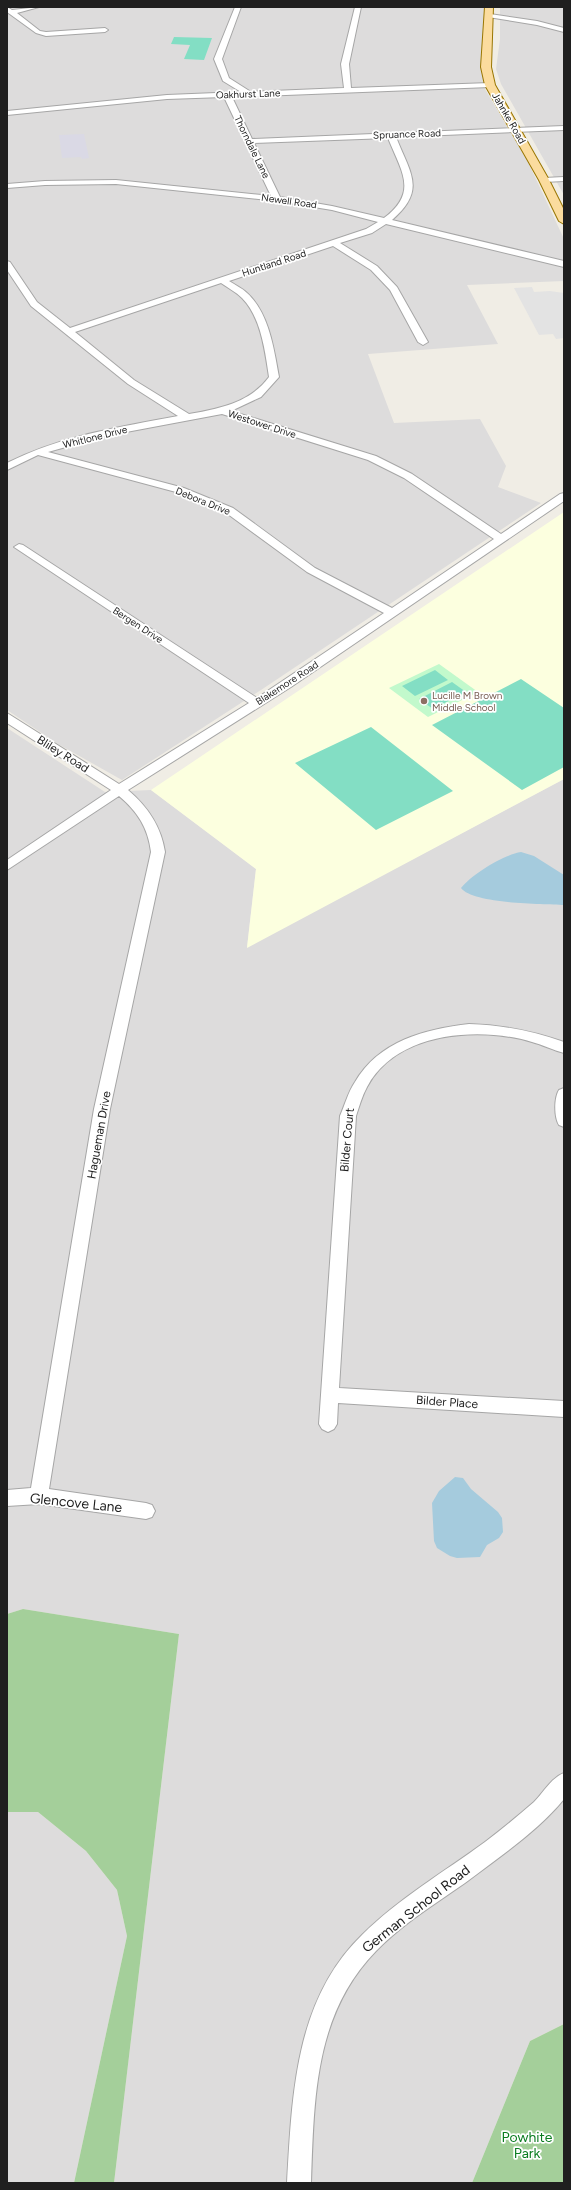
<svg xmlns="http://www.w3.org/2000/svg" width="571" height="2190" viewBox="0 0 571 2190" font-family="Figtree,sans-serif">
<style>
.residential{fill:#dddcdc}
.education{fill:#fcffdf}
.forest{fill:#a4cf9a}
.park{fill:#c2f9cc}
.pitch{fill:#83dec4}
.parking{fill:#e3e3e3}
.plaza{fill:#dad9e5}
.water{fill:#a5cbdd}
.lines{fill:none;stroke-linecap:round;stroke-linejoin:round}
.minor-casing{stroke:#a6a6a6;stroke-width:2}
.major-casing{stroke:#997601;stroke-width:2}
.minor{fill:#fff;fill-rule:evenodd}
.major{fill:#fbdc9e;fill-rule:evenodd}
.education-dot{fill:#8d6e63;stroke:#fff;stroke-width:1.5}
.labels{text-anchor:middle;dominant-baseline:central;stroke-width:3.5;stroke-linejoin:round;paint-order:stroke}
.far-street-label{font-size:10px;fill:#1f1f1f;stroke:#fff}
.far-education-label{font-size:10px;fill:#785e54;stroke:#fff;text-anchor:start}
.street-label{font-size:12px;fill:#1f1f1f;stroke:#fff}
.near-street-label{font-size:14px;fill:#1f1f1f;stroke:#fff}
.near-park-label{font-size:14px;fill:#0c7d21;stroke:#fff}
</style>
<rect width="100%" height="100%" fill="#f0ede5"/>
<path class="residential" d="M7 7H486L481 55 485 89 528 162 564 239V281L467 285 498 344 368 354 394 423 480 419 506 466 498 487 541 503 261 690 122 780 58 744 7 710Z
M500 7H564V195L501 84 496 69 500 39Z
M7 728 105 792 151 790 256 869 247 947 564 779V2024L530 2041 472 2183H114L179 1634 23 1609 7 1614Z
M7 1812H38L86 1851 117 1890 127 1936 74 2183H7Z"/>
<path class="education" d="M564 512V779L247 948 256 869 151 790Z"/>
<path class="forest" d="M23 1609 179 1634 114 2183H74L127 1936 117 1890 86 1851 38 1812H7V1614Z
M564 2024V2183H472L530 2041Z"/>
<path class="park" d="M439 664 478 692 428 717 389 688Z"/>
<path class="pitch" d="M174 37 212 38 204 60 184 59 190 45 171 44Z
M435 670 448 680 415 696 402 686Z
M521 679 564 708V767L522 790 432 725Z
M452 682 466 692 433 709 419 699Z
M371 727 453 791 376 830 295 763Z"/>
<path class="parking" d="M532 287 534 292 550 291 564 293V338L556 339 553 334 539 335 514 288Z"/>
<path class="plaza" d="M84 134 89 158 82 159 81 157 62 158 59 135Z"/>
<path class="water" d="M521 852 534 856 564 875V905C543 904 473 904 461 888 472 874 503 855 521 852Z
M455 1477 463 1478 471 1489 498 1512 502 1518 503 1532 499 1538 487 1545 480 1557 457 1558 450 1556 437 1548 434 1541 432 1503 439 1491Z"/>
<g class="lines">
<g class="minor-casing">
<path id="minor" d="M7 7 12 10 39 7 17 13 40 31 46 32 105 28 108 30 105 32 46 36 36 33 7 12Z
M235 7H241L222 59 229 78 251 92 344 88 341 64 355 7H361L349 64 351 88 490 83 494 85 490 87 232 97 252 139 564 126V130L396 137C410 173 427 190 392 220L564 261V267L386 224 372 233 340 243 377 266 397 287 428 342 423 345 418 342 390 290 371 270 333 246 229 281C235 285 242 288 247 293 269 313 274 349 279 377L261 397 231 411 376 456 412 474 501 534 560 494 564 493V501L291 687 128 790C148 807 161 826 165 852L110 1109 49 1489 146 1503 152 1505 155 1511 152 1517 146 1519 39 1504 7 1506V1490L31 1488 94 1109 151 852C148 828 138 812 119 796L7 870V860L111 790 7 723V713L119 784 249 703 14 547 19 544 23 545 257 698 384 613 307 572 225 512 176 492 38 455 7 470V463C60 436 120 427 178 416L128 384 31 306 7 270V261L10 262 37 302 70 328 366 229 378 222 332 210 277 201 116 184 45 185 7 188V184L45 181 116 180 271 196 224 97 167 99 7 115V111L167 95 241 92 223 81 214 59ZM388 138C401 171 419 192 384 218L332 206 280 197 254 143ZM221 283C228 288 236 292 242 298 261 317 265 351 269 377 250 403 218 409 189 414L134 380 75 332ZM222 414 368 460 404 478 494 539 392 608 315 568 233 508 184 488 48 452 105 436Z
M490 14 537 21 564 28V32L537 25 488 17 487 16Z
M564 177V181L544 182 540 180 544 178Z
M469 1024C503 1025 532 1031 564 1042V1053C553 1050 543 1045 532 1042 479 1026 396 1032 367 1087 362 1096 359 1107 356 1116L339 1388 564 1401V1417L338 1403 337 1424 334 1429 328 1432 322 1429 319 1424 340 1116C345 1105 348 1092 355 1082 379 1041 425 1029 469 1024Z
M564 1088V1127L559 1125C554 1117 554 1098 559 1090Z
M564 1773V1799C537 1832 499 1857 465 1883 435 1904 402 1924 376 1951 314 2014 314 2100 311 2183H287C292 2095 295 2000 362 1935 398 1899 444 1872 485 1842 502 1829 518 1816 534 1802 544 1792 551 1778 564 1773Z"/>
</g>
<g class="major-casing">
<path id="major" d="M485 7H493L491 67 495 85 549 180 564 210V224L559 221 539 180 485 85 481 67Z"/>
</g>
<use href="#minor" class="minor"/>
<use href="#major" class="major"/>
</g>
<circle class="education-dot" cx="424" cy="701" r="4"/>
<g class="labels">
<g class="far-street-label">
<text transform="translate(248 94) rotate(-2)">Oakhurst Lane</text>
<text transform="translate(509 118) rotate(60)">Jahnke Road</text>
<text transform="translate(407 134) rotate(-2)">Spruance Road</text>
<text transform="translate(252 147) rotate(64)">Thorndale Lane</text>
<text transform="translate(289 201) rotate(8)">Newell Road</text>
<text transform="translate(274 263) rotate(-18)">Huntland Road</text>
<text transform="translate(262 424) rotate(18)">Westower Drive</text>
<text transform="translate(95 437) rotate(-14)">Whitlone Drive</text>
<text transform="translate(203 501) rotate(22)">Debora Drive</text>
<text transform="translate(138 625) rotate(33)">Bergen Drive</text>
<text transform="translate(287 683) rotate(-33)">Blakemore Road</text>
</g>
<g class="far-education-label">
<text x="432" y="695">Lucille M Brown<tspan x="432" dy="12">Middle School</tspan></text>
</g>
<g class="street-label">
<text transform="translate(63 754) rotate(32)">Bliley Road</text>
<text transform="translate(99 1135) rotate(-80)">Hagueman Drive</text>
<text transform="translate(347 1140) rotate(-85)">Bilder Court</text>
<text transform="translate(447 1402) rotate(4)">Bilder Place</text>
</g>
<g class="near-street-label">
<text transform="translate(76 1503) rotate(6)">Glencove Lane</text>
<text transform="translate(416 1909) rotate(-38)">German School Road</text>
</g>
<g class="near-park-label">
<text x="527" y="2137">Powhite<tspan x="527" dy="16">Park</tspan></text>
</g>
</g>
<rect width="571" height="2190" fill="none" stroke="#1f1f1f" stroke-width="16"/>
</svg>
